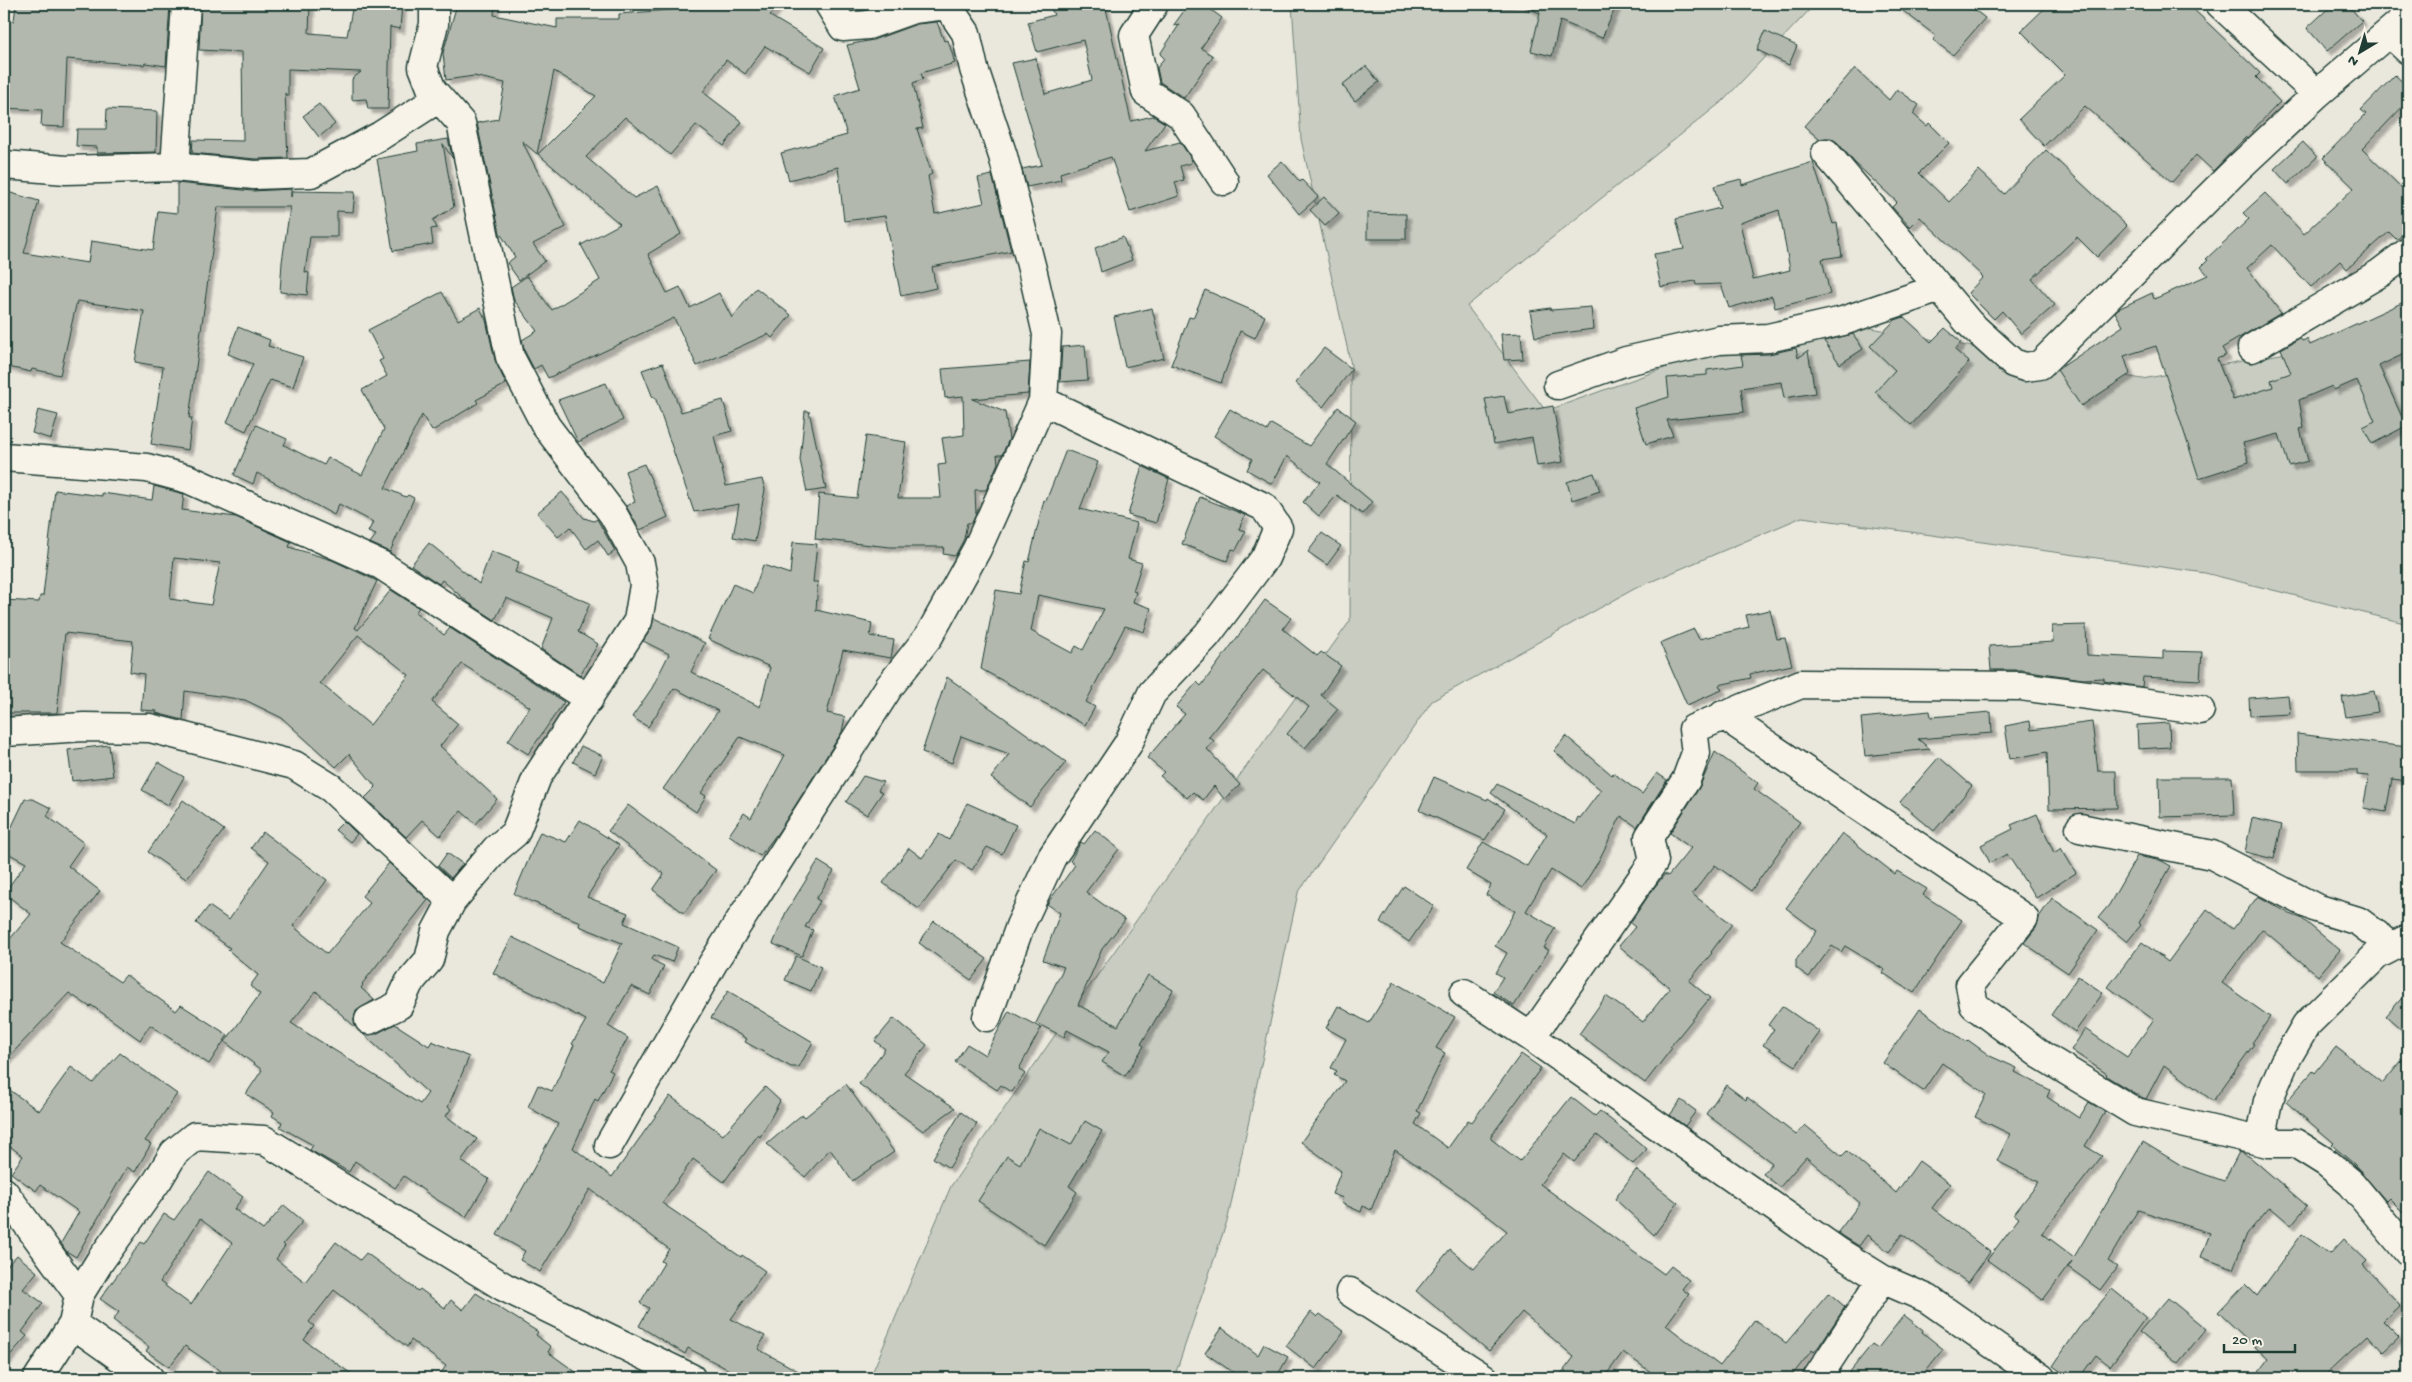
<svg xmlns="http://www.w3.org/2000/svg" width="2412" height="1382" viewBox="0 0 2412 1382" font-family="'Gochi Hand',sans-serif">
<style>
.green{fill:#c8ccc1;stroke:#74847a}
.building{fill:#b2b8ae;stroke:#1f3d34;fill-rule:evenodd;filter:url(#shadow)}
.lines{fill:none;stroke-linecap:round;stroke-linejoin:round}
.minor-casing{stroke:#1f3d34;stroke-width:31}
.minor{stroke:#f7f3e8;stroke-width:28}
</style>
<defs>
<filter id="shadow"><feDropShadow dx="4.5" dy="4.5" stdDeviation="1" flood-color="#0004"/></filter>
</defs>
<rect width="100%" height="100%" fill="#eae8dd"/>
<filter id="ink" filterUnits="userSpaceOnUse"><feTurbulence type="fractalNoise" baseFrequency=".02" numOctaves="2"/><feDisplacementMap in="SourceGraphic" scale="10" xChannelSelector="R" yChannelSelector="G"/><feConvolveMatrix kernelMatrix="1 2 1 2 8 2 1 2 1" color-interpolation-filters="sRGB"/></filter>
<g filter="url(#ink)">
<path class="green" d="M1292 4H1475V7L1583 12 1586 4H1815L1724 100 1467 306 1546 411 1808 316 2142 379 2408 331V624L2205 573 1802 517 1636 588 1432 701 1298 893 1228 1218 1174 1378H870L951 1186 1066 1019 1350 621 1351 365 1301 139Z"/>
<path class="building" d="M16 4H170L166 66 145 63 144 65 67 59 64 127 41 126 42 110 4 108 7 20 14 21Z
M201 4H310L309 33 347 36 353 4H402L400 29 390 27 388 109H368L366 99 352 100V79L361 72 288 69V97L285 93 288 158 255 159 192 153 193 140 243 141 242 52 199 50Z
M457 4H495L494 15 557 28V19H619V14L705 7 700 4H780L770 16 824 48 810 72 765 46 745 74 726 60 703 92 742 122 724 146 696 125 670 155 625 117 586 157 634 198 658 186 681 234 648 254 667 293 680 287 690 308 719 293 732 318 756 288 791 315 772 338 768 334 697 366 674 318 548 378 541 365 534 369 525 352 522 340 537 331 514 300 511 287 527 276 552 310 600 280 581 245 620 224 538 154 596 96 554 71 537 154 522 141 566 227 533 244 545 261 519 280 507 263 515 257 500 233 477 123 498 119 505 83 474 76 446 80 443 53Z
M858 4H881L860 10Z
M1049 4H1105L1131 121 1153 116 1165 123 1145 151 1180 142 1190 157 1191 163 1180 166 1184 180 1175 182 1179 196 1130 212 1111 157 1060 173 1061 180 1027 187 1022 169 1042 165 1012 63 1036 58 1045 94 1092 80 1083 40 1037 52 1028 22 1054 15Z
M1189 4H1203L1222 18 1201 48 1213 56 1184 98 1160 82 1157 68 1164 58 1160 54 1179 25 1173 26Z
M1519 4H1617L1602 38 1560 21 1552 56 1531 51 1540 13Z
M1894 4H1967L1985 18 1953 55 1933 40 1936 36Z
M2049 4H2188L2260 73 2256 77 2280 102 2213 171 2196 155 2172 182 2085 106 2044 146 2019 119 2065 75 2021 31Z
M2333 4H2347L2362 21 2327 51 2307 28Z
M937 22 944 41 948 40 955 63 921 73 923 79 913 83 923 128 917 129 932 174 928 176 935 214 984 203 978 178 992 175 1011 251 932 267 936 288 901 296 885 216 844 221 838 167 789 180 781 153 847 135 835 96 860 88 847 45 873 40 917 24Z
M1765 31 1797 46 1789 65 1757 50Z
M1366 66 1379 82 1355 101 1342 85Z
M1855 68 1889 100 1897 89 1919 105 1913 114 1927 126 1929 123 1949 143 1919 173 1949 202 1979 170 2004 194 2046 150 2127 226 2097 257 2077 237 2032 279 2055 305 2021 334 2002 311 1994 319 1968 293 1983 277 1920 217 1910 227 1892 207 1897 202 1855 163 1838 143 1831 138 1819 139 1804 126Z
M2395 75 2408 87V101L2362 149 2408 194V228L2397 240 2389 232 2347 269 2340 261 2311 287 2272 245 2247 268 2281 313 2222 348 2226 355 2217 359 2233 400 2273 387 2271 380 2291 373 2281 349 2300 338 2302 341 2307 339 2310 345 2408 300V352L2379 366 2406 426 2372 444 2363 427 2375 421 2357 380 2334 390 2332 386 2299 400 2304 428 2300 429 2308 461 2289 466 2279 434 2243 443 2249 462 2199 478 2156 346 2124 356 2130 374 2081 406 2057 370 2123 326 2115 312 2118 309 2152 293 2154 299 2208 275 2201 267 2208 260 2206 259 2249 219 2243 213 2265 193 2304 234 2354 188 2323 158 2366 114 2361 110Z
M319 104 335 124 319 137 303 116Z
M107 109 157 111 156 152 97 153V147L76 146 77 129H106Z
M448 139 453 159 443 144 454 207 433 220 437 228 431 229 433 244 393 251 377 159 418 151 417 144Z
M2303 142 2317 157 2288 184 2274 169Z
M1282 161 1300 182 1302 180 1318 197 1299 214 1267 174Z
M1813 162 1833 224 1837 223 1842 256 1822 259 1830 294 1775 308 1772 296 1729 308 1721 284 1696 285 1695 281 1661 287 1654 254 1684 249 1676 219 1720 208 1714 186 1741 179 1742 185ZM1779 210 1790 270 1753 279 1740 223Z
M177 183 252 191 291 189V197L292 191 355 192 353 212 337 211V237H310L305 272 309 273 307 295 280 292 282 262 290 207H218L189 418H192L188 450 151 444 163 367 135 362 144 311 77 301 60 375 32 369 31 372 4 366V191L39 201 24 253 88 263 91 241 153 250 158 211 177 213Z
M1324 197 1339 213 1325 226 1310 210Z
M1367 213 1406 214V239H1367Z
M1123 237 1132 260 1101 272 1095 248Z
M1205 290 1265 316 1255 338 1240 331 1221 383 1171 365 1189 317 1193 318Z
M442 292 458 320 480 308 486 320 495 360 506 384 476 400 478 403 432 431 422 415 385 488 406 497 408 495 414 498 390 552 370 543 376 535 368 532 373 522 339 504 334 515 257 473 253 484 234 475 256 425 287 439 284 445 324 465 328 458 362 475 384 429 362 390 387 376 379 361 383 359 368 330Z
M1591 307 1593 329 1535 337 1530 311 1550 308 1551 310Z
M1152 308 1164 358 1125 367 1114 317Z
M1904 317 1931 342 1945 328 1961 342 1955 350 1969 362 1911 425 1875 392 1895 370 1870 346 1895 320Z
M238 327 270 340 268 346 303 357 293 387 270 380 246 431 227 422 253 364 228 354Z
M1521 333 1523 359 1504 360 1501 334Z
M1853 334 1863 349 1840 364 1824 341Z
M1085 345 1088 380 1060 382 1062 347Z
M1324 348 1352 369 1323 407 1295 383Z
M1796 348 1798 358 1808 351 1815 393 1784 398 1781 382 1741 388 1744 412 1667 420 1673 436 1646 444 1634 408 1669 397 1667 378 1707 375V370L1743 365 1741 355 1769 354Z
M1030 362 1028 394 972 399 1005 412 1009 439 1002 455H997L998 463 986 490H975L976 514 972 523H967L964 539 955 556 943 554 944 547H890L815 539 819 494 857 498 866 436 906 442 898 498H941L938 465 946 464 942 438 964 435 963 396 945 398 942 369Z
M663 363 681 412 723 400 732 431 714 436 726 486 762 479 765 490 755 541 733 537 739 504 694 512 655 397 653 398 642 370Z
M606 383 623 420 578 442 558 400Z
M1504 396 1508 414 1553 406 1563 462 1537 466 1532 437 1494 444 1485 399Z
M1338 407 1356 421 1327 464 1372 502 1362 514 1337 495 1319 516 1303 502 1320 482 1287 456 1272 484 1247 470 1252 459 1214 436 1230 409 1267 431 1271 424 1309 446Z
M38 410 58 415 51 439 32 433Z
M805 411H809L826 489 807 492 800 460Z
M1066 450 1098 462 1080 509 1137 523 1128 559 1142 563 1133 591 1136 592 1133 602 1151 608 1144 632 1125 626 1086 702 1095 707 1085 725 981 669 996 590 1019 594 1026 561 1029 562 1044 500 1046 501ZM1038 595 1104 609 1083 650 1076 646 1072 653 1031 631Z
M644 464 668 517 640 530 626 506 635 502 625 471Z
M1142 466 1169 479 1156 523 1128 515Z
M1594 473 1600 491 1572 500 1567 482Z
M154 486 184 494 182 510 236 517 291 542 289 547 332 560 377 581 355 628 358 630 391 590 419 608 415 612 444 635 450 628 564 702 528 754 508 741 530 707 462 664 432 702 458 724 440 746 497 799 476 824 461 811 440 836 422 820 406 837 365 798 376 787 349 754 336 767 282 718 245 700 185 691 183 720 156 713 157 711 141 710 144 674 130 672 133 641 65 633 57 713H4V600L39 602 40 596H43L55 490 102 496V493L152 500ZM174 558 220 563 211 605 170 599ZM358 635 409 675 370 725 320 683Z
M562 492 584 518 594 521 597 519 615 551 608 556 598 540 586 549 570 527 558 537 537 513Z
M1200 497 1245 515 1239 529 1246 531 1236 550 1232 549 1227 561 1182 544Z
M1322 533 1341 546 1327 565 1308 552Z
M793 542 817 544 813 582H818L816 610 872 623 870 636 894 640 891 658 843 650 827 713 845 717 842 732 779 831 760 856 729 835 744 813 751 818 785 755 740 737 701 793 706 796 696 812 663 789 718 711 674 688 648 727 632 717 652 688 669 654 643 641 651 629 654 618 705 643 691 672 760 707 770 667 708 639 733 584 753 593 763 565 790 574Z
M429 543 479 584 491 551 519 562 515 572 590 603 578 632 598 644 580 675 541 649 553 618 506 598 495 620 469 603 442 580 439 584 411 565Z
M1265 600 1291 618 1283 629 1317 656 1321 652 1341 666 1321 695 1338 709 1305 748 1287 734 1309 707 1263 670 1209 737 1214 741 1207 749 1240 785 1224 799 1214 786 1203 800 1193 792 1187 798 1160 776 1164 772 1147 758 1185 714 1176 707 1197 682 1201 686Z
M1770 610 1777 639 1785 638 1792 665 1750 674 1751 678 1719 685 1722 690 1687 705 1660 643 1694 629 1699 639 1749 627 1746 615Z
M2086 625 2087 655 2163 659V651L2202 652 2200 680 2143 677 2142 687 2104 681V678L2083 679 2022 670H1991L1989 646 2053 642 2052 626Z
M947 677 1066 762 1030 807 991 778 1009 754 961 736 952 763 922 752Z
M2374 691 2378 712 2346 717 2342 697Z
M2288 695 2290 714 2250 716 2249 698Z
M1930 711 1931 717 1991 712 1992 733 1918 739 1930 749 1865 756 1861 718Z
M2030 721 2031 730 2092 722 2098 771H2116L2117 808 2049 809 2047 752 2010 759 2005 726Z
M2169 723 2170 747 2138 749 2137 725Z
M2297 734 2408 747V781L2392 779 2386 812 2363 808 2369 776 2357 775V770H2298Z
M1566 736 1612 775 1613 773 1642 794 1657 773 1667 780 1637 827 1621 816 1598 862 1581 889 1551 870 1526 911 1555 928 1544 948 1549 950 1514 1006 1493 992 1503 977 1496 973 1507 953 1495 946 1515 911 1486 895 1491 885 1466 870 1483 842 1527 866 1547 834 1491 793 1497 784 1575 824 1578 817 1580 818 1601 790 1554 751Z
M109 745 113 776 72 781 68 750Z
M581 746 603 756 595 773 573 762Z
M1715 752 1758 783 1754 789 1800 822 1751 891 1715 865 1692 894 1732 924 1711 952 1712 953 1689 981 1710 998 1670 1047 1672 1048 1645 1083 1579 1034 1606 996 1643 1022 1670 988 1619 946 1635 927 1630 923 1653 889 1665 874 1668 876 1691 848 1670 833 1699 788Z
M1939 757 1972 786 1934 831 1900 802Z
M158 762 184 777 168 805 142 790Z
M863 776 883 782 878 790 882 793 867 815 846 802Z
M1434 777 1487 800 1488 798 1505 809 1485 840 1419 810Z
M2159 777H2232L2234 815 2160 817Z
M25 799H33L51 808 47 816 84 843 68 866 100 891 60 942 120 982 126 975 176 1011 181 1005 228 1035 209 1064 150 1025 140 1040 91 1005 90 1007 69 993 4 1062V946L31 914 4 893 26 863 4 851V843Z
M183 800 224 830 186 879 148 852Z
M967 803 1016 825 1002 854 987 847 972 870 956 860 919 909 883 883 909 848 922 858 939 834 949 840Z
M628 805 716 870 684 913 653 890 664 874 608 831Z
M2037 814 2054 853 2061 848 2076 873 2036 898 2007 854 1990 863 1981 845 2013 829 2011 825Z
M2252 818 2282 825 2274 859 2245 852Z
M580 820 619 845 587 897 628 913 624 923 678 947 672 962 654 955 652 960 664 966 650 995 631 986 608 1026 628 1038 609 1070 613 1072 598 1101 595 1099 573 1148 612 1177 670 1096 723 1135 765 1087 780 1101 760 1137 758 1135 724 1182 693 1159 662 1203 741 1257 742 1255 765 1271 731 1319 765 1336 758 1349 811 1378H744L688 1348 685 1354 639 1326 649 1308 640 1303 664 1263 661 1261 669 1249 590 1189 540 1272 520 1260 525 1251 497 1235 558 1124 528 1107 538 1085 552 1091 574 1045 572 1044 586 1020 493 973 512 937 603 983 622 943 579 926 580 922 514 894 540 832 566 842Z
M344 821 357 834 350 842 335 830Z
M1095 830 1119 849 1086 892 1125 920 1102 949 1078 1005 1118 1026 1148 975 1173 990 1141 1044 1144 1046 1125 1076 1102 1062 1109 1052 1067 1030 1064 1037 1036 1023 1064 967 1043 960 1060 913 1047 904 1075 865 1070 861 1081 842 1084 844Z
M263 832 327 880 293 926 327 954 370 903 362 896 389 863 428 900 362 984 363 985 361 988 374 1000 356 1011 354 1019 355 1027 316 991 291 1023 420 1104 428 1093 363 1034H376L395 1024 429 1046 432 1041 469 1057 448 1107 451 1109 446 1116 477 1139 461 1161 489 1179 466 1217 434 1198 404 1176 395 1188 355 1161 349 1172 310 1150 313 1145 280 1127 282 1122 272 1116 274 1112 246 1094 262 1070 225 1042 260 994 250 986 258 975 228 950 230 948 196 923 209 906 229 920 269 861 251 848Z
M1842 833 1895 874 1897 871 1927 889 1923 895 1962 920 1914 993 1883 973 1885 970 1845 946 1841 952 1832 946 1809 977 1796 968V960L1817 931 1786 908Z
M447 853 463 864 451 878 438 866Z
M2137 856 2162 861 2171 866 2139 923 2141 925 2127 942 2098 918 2109 905Z
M818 861 834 871 816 899 820 901 805 927 813 930 802 956 773 944 786 912Z
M1404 886 1434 906 1409 942 1380 922Z
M2258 896 2290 914 2301 918 2340 950 2318 976 2262 929 2222 983 2270 1017 2252 1043 2254 1044 2213 1101 2164 1065 2146 1099 2141 1097 2106 1076 2107 1074 2071 1050 2085 1029 2127 1057 2154 1020 2108 987 2142 942 2168 962 2207 909 2233 929Z
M2052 898 2098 930 2068 973 2024 943 2036 928 2039 917Z
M934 921 987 959 971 980 919 943Z
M796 956 821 967 811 991 785 980Z
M2078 976 2103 993 2075 1032 2051 1015Z
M1394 982 1455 1017 1436 1048 1445 1053 1417 1111 1421 1113 1415 1124 1448 1148 1468 1120 1472 1122 1521 1054 1541 1068 1491 1136V1139L1520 1161 1571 1097 1595 1116 1600 1111 1647 1149 1633 1164 1597 1135 1574 1162 1564 1154 1540 1184 1664 1274 1671 1266 1689 1280 1682 1289 1689 1294 1666 1325 1720 1366 1755 1320 1786 1343 1829 1293 1845 1307 1819 1346 1814 1352 1812 1350 1790 1378H1659L1623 1352 1604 1378H1558L1574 1357 1522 1312 1489 1351 1416 1291 1450 1249 1474 1269 1507 1231 1462 1196 1395 1150 1371 1210 1363 1206 1361 1212 1341 1203 1343 1198 1332 1194 1341 1171 1301 1142 1345 1081 1334 1075 1337 1071 1331 1068 1346 1039 1326 1028 1338 1006 1369 1023Z
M728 991 813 1042 799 1067H791L745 1042 747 1039 711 1018Z
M2408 991V1035L2386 1016Z
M1782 1006 1820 1032 1796 1066 1763 1045 1774 1029 1768 1025Z
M1920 1009 1966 1042 1968 1040 1990 1056 2017 1068 2015 1072 2050 1090 2047 1097 2079 1118 2089 1102 2105 1112 2085 1146 2102 1156 2042 1233 2074 1257 2143 1142 2184 1167 2224 1181 2239 1152 2242 1153 2250 1157 2307 1206 2291 1225 2270 1207 2247 1234 2233 1269 2201 1257 2210 1233 2138 1210 2108 1261 2117 1267 2100 1290 2068 1267 2072 1261 2043 1300 1987 1260 2019 1218 2014 1214 2039 1182 1997 1161 2010 1134 1975 1117 1986 1094 1942 1063 1923 1091 1883 1063Z
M1009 1011 1041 1028 1019 1069 1025 1074 1012 1092 1001 1085 997 1090 955 1062 967 1044 985 1055Z
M894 1018 927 1045 904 1073 955 1108 923 1131 859 1084 885 1049 875 1041Z
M2336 1047 2383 1083 2408 1053V1217L2389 1198 2386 1201 2354 1164 2332 1145 2334 1143 2286 1102 2313 1071 2315 1073Z
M120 1053 177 1094 145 1141 151 1144 135 1172 127 1167 76 1257 66 1251 61 1243 79 1212 40 1185 36 1191 11 1173 23 1156 4 1142V1086L39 1111 71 1067 93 1083Z
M846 1084 894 1152 852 1181 830 1149 805 1177 767 1144 799 1117 803 1115 805 1117Z
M1726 1085 1746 1100 1747 1097 1796 1135 1805 1125 1842 1156 1847 1151 1896 1193 1919 1161 1950 1184 1932 1208 1990 1252 1968 1283 1902 1234 1889 1252 1867 1235 1859 1246 1843 1236 1838 1232 1860 1203 1806 1157 1780 1187 1763 1174 1772 1163 1706 1114Z
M1681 1100 1696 1111 1685 1126 1670 1115Z
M961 1112 977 1124 949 1168 933 1158Z
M1085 1121 1102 1131 1069 1186 1077 1192 1044 1245 978 1201 1007 1156 1020 1164 1039 1128 1071 1145Z
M1636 1170 1678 1203 1654 1235 1615 1199Z
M209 1172 243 1197 234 1209 263 1230 284 1205 303 1221 283 1244 285 1246 276 1259 305 1282 336 1242 360 1260 366 1253 418 1291 420 1289 445 1308 451 1300 463 1310 476 1293 538 1332 536 1335 551 1347 548 1352 584 1378H437L446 1366 411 1340 407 1347 334 1290 309 1322 314 1326 304 1340 357 1378H215L221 1371 185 1346 169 1367 146 1351 149 1347 113 1320 119 1312 100 1299 141 1242 144 1244 164 1214 174 1220ZM200 1219 232 1243 191 1305 160 1282Z
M2302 1234 2330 1254 2344 1239 2367 1261 2363 1265 2400 1305 2383 1321 2399 1337 2383 1352 2368 1335 2322 1378H2254L2268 1359 2218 1312 2245 1284 2257 1296Z
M17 1255 37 1272 23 1289 43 1303 22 1332 27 1336 4 1362V1269Z
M2112 1289 2146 1317 2110 1366 2096 1355 2079 1378H2070L2053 1366 2078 1329Z
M2168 1298 2206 1329 2178 1363 2139 1332Z
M1311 1312 1317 1317 1320 1314 1344 1332 1316 1369 1286 1346Z
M1904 1315 1923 1330 1922 1332 1943 1349 1920 1378H1845L1872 1344 1878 1348Z
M1222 1328 1258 1355 1264 1344 1288 1357 1276 1378H1241L1205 1353Z"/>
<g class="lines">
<g class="minor-casing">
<path id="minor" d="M1154 4 1134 35 1146 92 1181 115 1224 181
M2220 4 2317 94
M2390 33 2408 50
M1826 153 1969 323 2013 363 2025 367 2040 365 2238 168 2317 94 2408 16
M4 165 66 170 175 167 254 175 311 173 380 136 439 98
M175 167 186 4
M2252 348 2380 273 2408 252
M1558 385 1626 361 1719 340 1768 338 1843 321 1940 288
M4 457 147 468 188 479 381 565 589 699
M1723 715 2024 918 1970 985 1974 1005 2041 1055 2135 1112 2268 1143H2295L2327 1163 2351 1183 2408 1252
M4 732 84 727 150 728 294 765 331 788 452 901
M2080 828 2212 855 2316 908 2358 921 2393 947
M1464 993 1531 1037 1840 1253 1882 1279 1928 1299 2041 1378
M987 1017 1020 926 1052 857 1128 744 1152 693 1207 635 1265 558 1278 528 1264 507 1043 401
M369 1020 399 1005 409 983 429 960 436 931 452 901 496 849 515 833 537 777 638 621 644 585 640 563 613 514 546 426 510 357 461 123 432 90 423 67 434 24V4
M1531 1037 1654 861 1649 837 1686 780 1696 753 1693 729 1801 684 2020 686 2200 710
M2268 1143 2263 1126 2268 1101 2284 1063 2306 1025 2377 955 2406 940
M609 1145 713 963 889 687 929 636 977 549 1043 401 1047 334 1033 273 1003 156 974 69 966 33 947 5 913 9 868 25 843 27 829 4
M4 1192 79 1295
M1350 1292 1484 1378
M73 1324 149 1378
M38 1378 73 1324 79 1295 100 1261 158 1180 174 1153 195 1136 264 1140 504 1287 691 1378
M1817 1378 1882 1279"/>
</g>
<use href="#minor" class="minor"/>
</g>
</g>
<rect width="2412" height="1382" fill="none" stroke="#f7f3e8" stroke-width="20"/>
<rect x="10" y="10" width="2392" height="1362" fill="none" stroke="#1f3d34" stroke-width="2" filter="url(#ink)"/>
<g transform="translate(2360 52) rotate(218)" stroke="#f7f3e8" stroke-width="4" paint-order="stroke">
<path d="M0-4L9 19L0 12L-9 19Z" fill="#1f3d34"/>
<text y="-8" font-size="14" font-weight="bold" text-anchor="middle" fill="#1f3d34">N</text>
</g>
<path d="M2224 1344v8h71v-8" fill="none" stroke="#1f3d34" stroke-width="2.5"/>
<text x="2232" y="1344" font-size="15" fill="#1f3d34" stroke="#f7f3e8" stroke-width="4" paint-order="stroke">20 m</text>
</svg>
